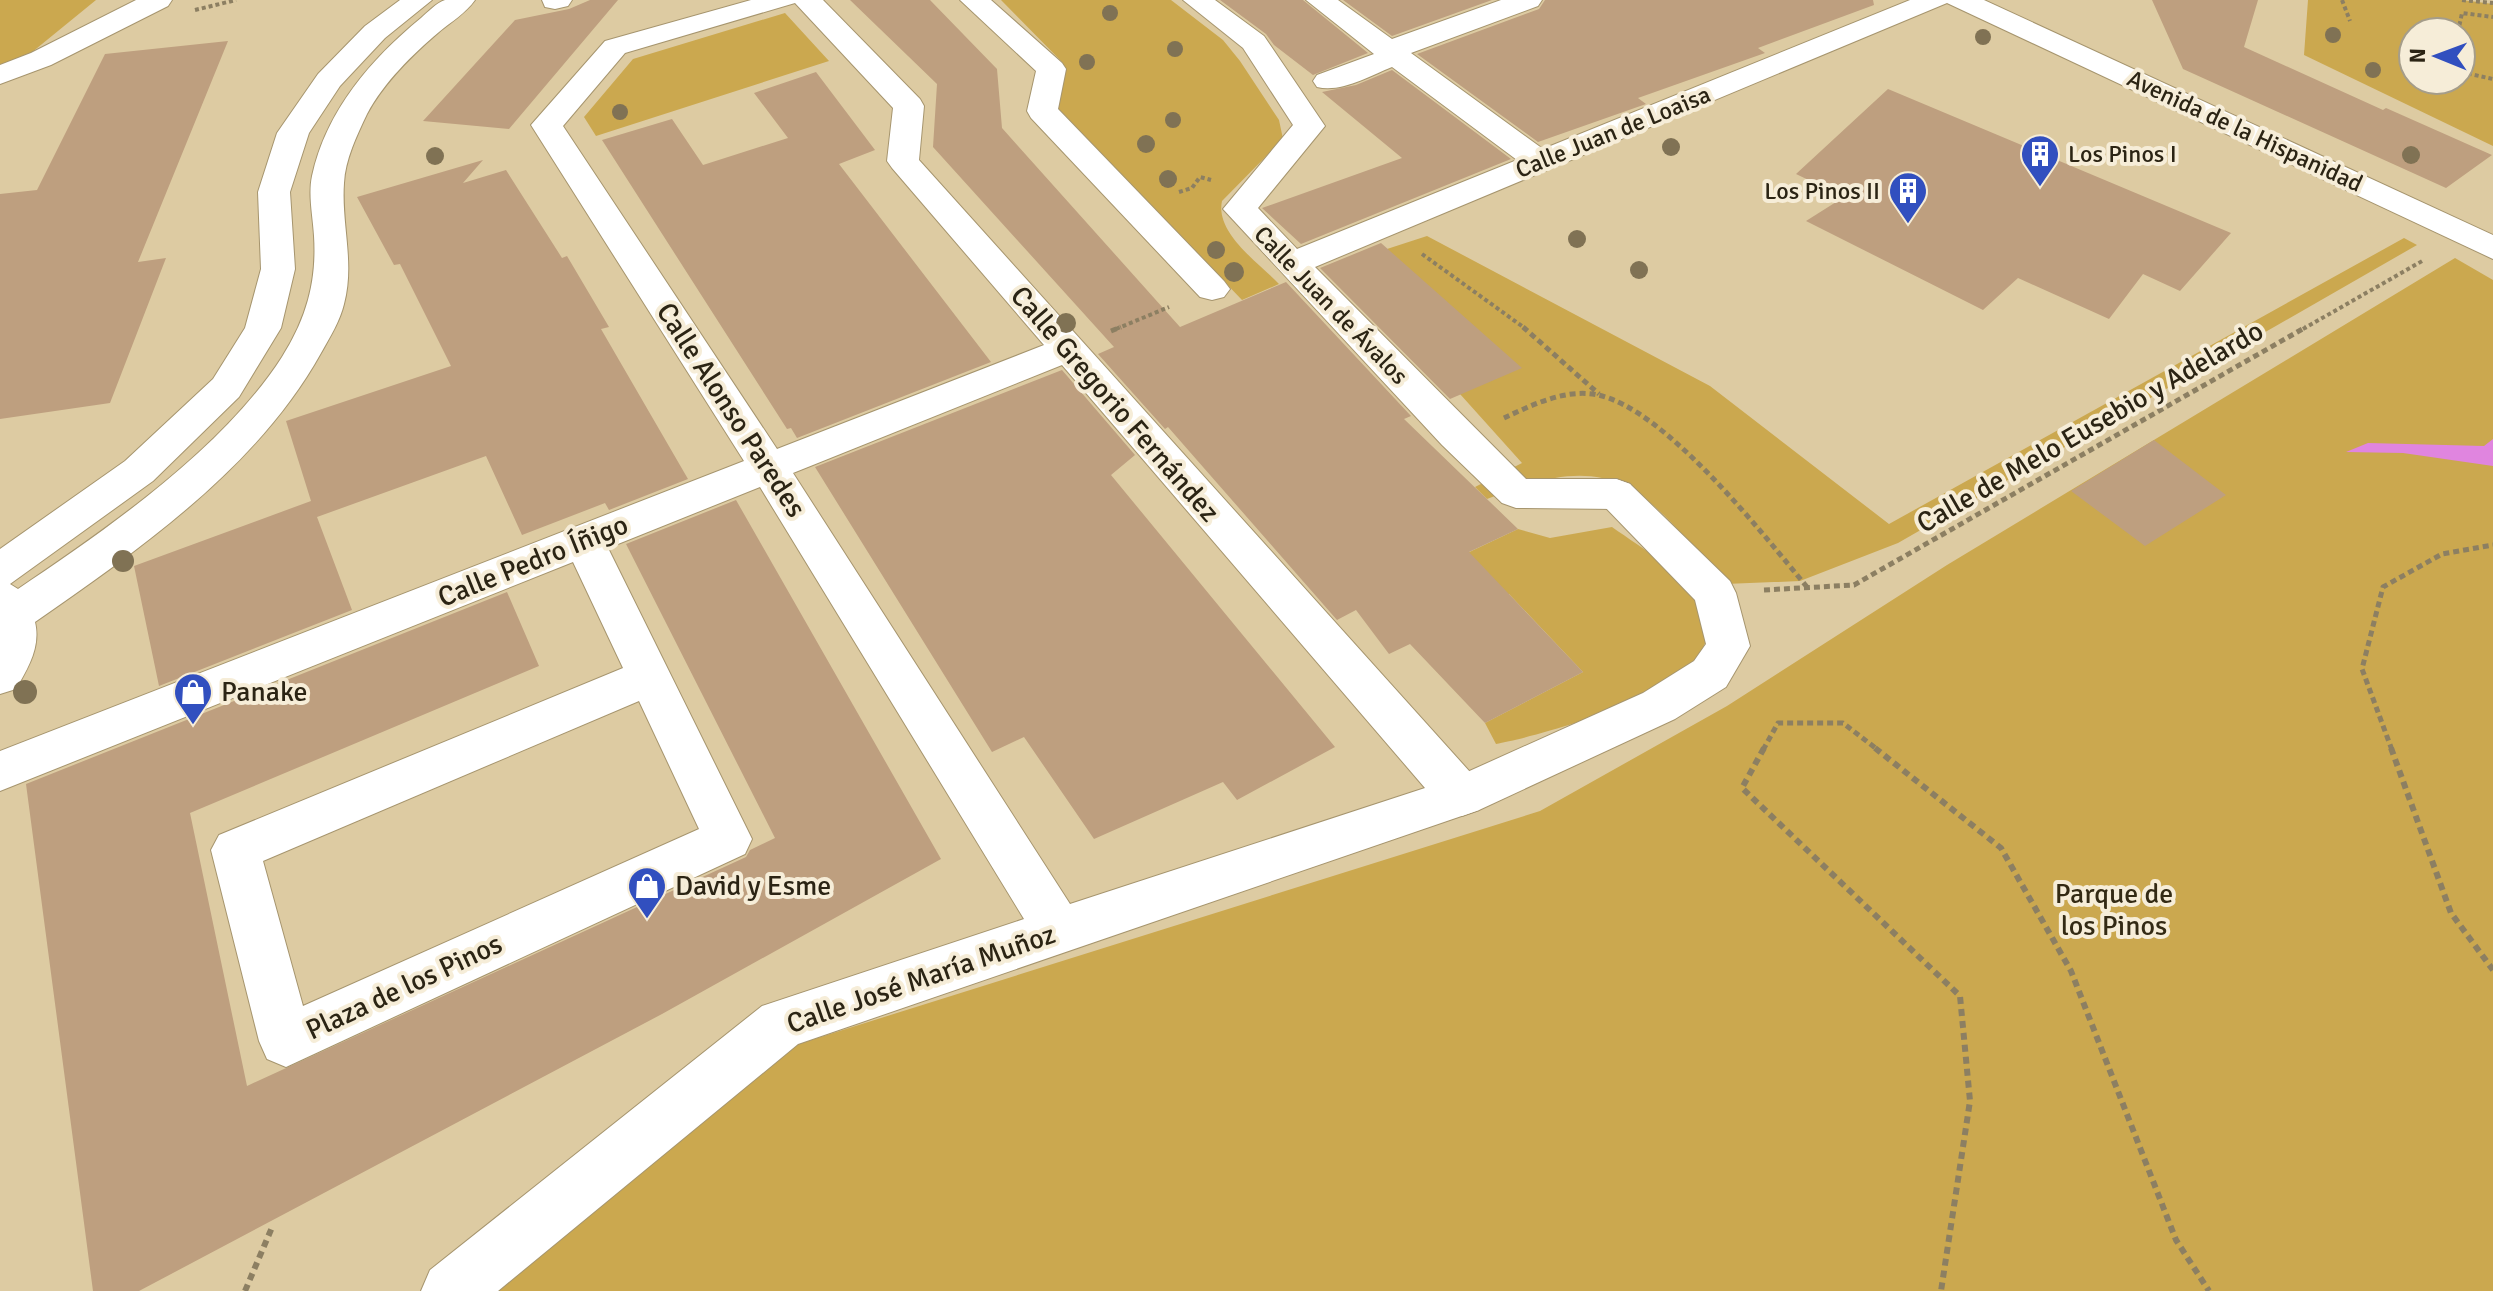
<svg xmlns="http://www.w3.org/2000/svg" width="2493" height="1291" viewBox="0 0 2493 1291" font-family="Signika,sans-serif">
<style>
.green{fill:#cba84f;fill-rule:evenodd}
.water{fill:#e085df}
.building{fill:#be9f7f}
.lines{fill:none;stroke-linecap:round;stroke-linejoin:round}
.pedestrian-casing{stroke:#a6956e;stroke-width:2}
.minor-casing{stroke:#a6956e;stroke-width:2}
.path-far2{stroke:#8c7f62;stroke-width:4;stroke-dasharray:4 3;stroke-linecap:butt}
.path-far1{stroke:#8c7f62;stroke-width:5;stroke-dasharray:6 4;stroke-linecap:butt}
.path{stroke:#8c7f62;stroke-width:6;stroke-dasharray:7 5;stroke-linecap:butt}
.pedestrian{fill:#fff;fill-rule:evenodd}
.minor{fill:#fff;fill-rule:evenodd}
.tree{fill:#807254}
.labels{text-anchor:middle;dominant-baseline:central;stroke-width:8;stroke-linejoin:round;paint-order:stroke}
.far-street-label{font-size:24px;fill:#2b2414;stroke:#f6edd8}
.far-poi-label{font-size:24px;fill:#2b2414;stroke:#f6edd8;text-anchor:start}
.street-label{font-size:28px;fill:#2b2414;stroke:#f6edd8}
.poi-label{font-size:28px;fill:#2b2414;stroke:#f6edd8;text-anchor:start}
.park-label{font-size:28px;fill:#332a14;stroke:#f6edd8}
</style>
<rect width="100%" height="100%" fill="#ddcba2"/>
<path class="green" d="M0 0H96L31 53 0 65Z
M1001 0H1171L1223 40 1240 61 1279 120 1283 139 1222 201C1215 233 1259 263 1279 284L1242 300 1054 104 1063 63Z
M2308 0H2462L2493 4V146L2304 55ZM2413 32H2461V80H2413Z
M785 13 829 61 596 136 584 117 633 59Z
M1427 236 1710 386 1889 524 2404 238 2417 245 1898 543 1800 581 1725 584C1644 490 1618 445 1487 499L1475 487 1522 463 1460 394 1387 249Z
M2455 258 2493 280V1291H495L795 1045 1540 811 1727 706 1947 565Z
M1612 527C1643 549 1685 573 1703 607 1744 683 1544 735 1496 744L1485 723 1583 672 1509 594 1498 600 1461 556 1518 529 1550 538Z"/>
<path class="water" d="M2493 439V466L2403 453 2346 452 2368 443 2484 446Z"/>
<path class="building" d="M590 0H618L509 129 423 121 515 20 569 9Z
M850 0H930L997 69 1002 128 1180 327 1286 282 1411 416 1404 419 1518 529 1469 552 1583 672 1485 723 1410 644 1389 654 1356 610 1337 620 1168 427 1165 429 1098 354 1114 347 933 147 937 84Z
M1220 0H1303L1368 53 1313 75 1274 45 1266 34Z
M1343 0H1492L1392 36Z
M1545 0H1873L1874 5 1758 48 1765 53 1638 98 1646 104 1538 142 1417 54 1539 9Z
M2152 0H2258L2244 47 2383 110 2386 108 2492 155 2446 188 2183 69Z
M228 41 138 262 166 258 110 403 0 419V194L37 190 105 54Z
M1392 70 1511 159 1301 244 1262 208 1402 158 1322 92 1356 85Z
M816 72 875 150 839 164 991 362 797 438 791 428 787 429 602 140 672 119 703 165 788 138 754 93Z
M1888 89 2231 233 2180 291 2143 274 2109 319 2018 278 1983 310 1806 221 1844 197 1796 174Z
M483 160 463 183 506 170 562 258 567 256 609 327 601 329 688 479 609 510 605 503 522 535 486 456 317 517 352 610 159 686 134 566 311 501 286 421 451 366 400 264 394 265 357 197Z
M1381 243 1522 368 1450 399 1320 268Z
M1062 370 1135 455 1111 475 1335 747 1237 800 1223 782 1094 839 1024 737 992 752 815 467Z
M2154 440 2226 495 2145 546 2071 491Z
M736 500 941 859 662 1014 139 1291H93L26 784 507 592 539 666 190 813 247 1086 746 857 750 850 775 838 626 544Z"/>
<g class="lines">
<g class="pedestrian-casing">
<path id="pedestrian" d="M136 0H172L168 6 51 65 0 84V65L31 53Z
M1616 479 1630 484 1730 581 1736 593 1750 646 1726 687 1675 719 1479 810 1462 816 1445 810 1438 796 1445 782 1643 693 1694 661 1706 644 1695 600 1602 504 1596 494 1602 484Z"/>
</g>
<g class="minor-casing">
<path id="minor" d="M400 0H432L385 38 340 86 309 133 290 192 295 269 281 328 239 397 153 481 10 584 18 589C107 529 223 449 282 357 306 319 317 282 314 236 313 217 308 195 312 176 326 111 371 59 421 18 427 13 437 2 445 0 453 0 466 0 475 0 466 13 451 22 439 32 412 55 384 82 367 114 357 135 345 160 344 183 341 224 355 263 344 304 340 321 330 337 321 353 258 467 140 549 35 622 41 647 28 668 16 689L0 694V549L125 461 213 379 245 328 261 269 258 192 277 133 318 74 365 26Z
M542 0H572L568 6 555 9 545 7Z
M751 0H823L920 99 924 106 919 160 1479 782 1486 796 1479 810 798 1044 498 1291H421L430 1270 762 1006 1024 919 760 487 608 548 752 839 745 854 286 1067 267 1059 259 1041 211 850 219 835 623 668 573 562 0 791V751L744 461 531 125 605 41ZM795 3 893 108 887 161 892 168 1044 345 777 449 563 126 625 53ZM1062 365 1425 788 1070 904 793 473ZM639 701 699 829 303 1006 263 861Z
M960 0H991L1062 63 1066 69 1058 109 1224 281 1230 289 1224 297 1212 300 1200 297 1031 118 1027 111 1036 71Z
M1183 0H1215L1264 36 1325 126 1258 208 1297 249 1517 160 1392 67C1370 76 1341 93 1317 87L1313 81 1317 75 1374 54 1306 0H1338L1392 39 1501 0H1542L1538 6 1411 53 1543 149 1910 0H1984L2493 235V259L1947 3 1315 267 1526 479H1616L1630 484 1636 494 1630 504 1616 509 1516 508 1502 503 1442 445 1223 209 1293 125 1243 48Z"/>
</g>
<path class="path-far2" d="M2342 0 2350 21
M2462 0 2493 3
M195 10 236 0
M2458 32 2462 13 2493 17
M2461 72 2493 79
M1179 192 1192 188 1200 177 1211 180
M1422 254 1526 329
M1116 329 1169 307
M2303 329 2424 260"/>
<path class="path-far1" d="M1523 327 1599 394
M1111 331 1121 327
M1504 418C1532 405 1566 388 1598 395 1665 409 1763 534 1807 587
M1764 590 1854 585 2306 327
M1763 750 1778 723H1843L1878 750
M2392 750 2362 669 2383 587 2442 554 2493 545"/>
<path class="path" d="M1764 748 1742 788 1960 996 1970 1101 1941 1291
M1875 748 2001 848 2071 971 2176 1240 2209 1291
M2391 748 2451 913 2493 970
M245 1291 273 1225"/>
<use href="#pedestrian" class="pedestrian"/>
<use href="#minor" class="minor"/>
</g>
<g class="tree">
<circle cx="1110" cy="13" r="8"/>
<circle cx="2333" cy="35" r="8"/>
<circle cx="1983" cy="37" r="8"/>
<circle cx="1175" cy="49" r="8"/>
<circle cx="1087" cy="62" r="8"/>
<circle cx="2373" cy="70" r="8"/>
<circle cx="620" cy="112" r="8"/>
<circle cx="1173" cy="120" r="8"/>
<circle cx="1146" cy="144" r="9"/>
<circle cx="1671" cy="147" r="9"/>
<circle cx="2411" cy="155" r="9"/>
<circle cx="435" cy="156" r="9"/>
<circle cx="1168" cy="179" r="9"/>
<circle cx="1577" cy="239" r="9"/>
<circle cx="1216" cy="250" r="9"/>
<circle cx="1639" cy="270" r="9"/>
<circle cx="1234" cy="272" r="10"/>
<circle cx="1066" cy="323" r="10"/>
<circle cx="123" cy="561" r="11"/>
<circle cx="25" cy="692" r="12"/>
</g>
<defs>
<g id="building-pin" transform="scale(2)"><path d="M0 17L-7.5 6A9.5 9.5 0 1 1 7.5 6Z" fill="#314fbf" stroke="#f6edd8"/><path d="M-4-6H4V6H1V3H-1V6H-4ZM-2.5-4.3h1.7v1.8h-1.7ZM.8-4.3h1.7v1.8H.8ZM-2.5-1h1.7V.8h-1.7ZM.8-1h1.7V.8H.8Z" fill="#fff"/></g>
<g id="shop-pin" transform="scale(2)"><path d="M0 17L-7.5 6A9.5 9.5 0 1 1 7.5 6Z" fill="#314fbf" stroke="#f6edd8"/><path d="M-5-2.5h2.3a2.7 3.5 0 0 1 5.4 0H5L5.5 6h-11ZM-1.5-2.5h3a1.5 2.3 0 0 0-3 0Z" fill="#fff"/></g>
</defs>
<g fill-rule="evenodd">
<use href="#building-pin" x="2040" y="154"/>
<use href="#building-pin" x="1908" y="191"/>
<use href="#shop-pin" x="193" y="692"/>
<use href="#shop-pin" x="647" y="886"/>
</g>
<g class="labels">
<g class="far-street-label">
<text transform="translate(2245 131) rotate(25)">Avenida de la Hispanidad</text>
<text transform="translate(1613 132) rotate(-22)">Calle Juan de Loaisa</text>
<text transform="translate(1331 305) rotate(46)">Calle Juan de Ávalos</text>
</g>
<g class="far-poi-label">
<text x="2068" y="154">Los Pinos I</text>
<text x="1880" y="191" text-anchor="end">Los Pinos II</text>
</g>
<g class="street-label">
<text transform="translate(1115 404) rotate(49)">Calle Gregorio Fernández</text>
<text transform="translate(731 410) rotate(57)">Calle Alonso Paredes</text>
<text transform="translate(2090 427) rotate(-30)">Calle de Melo Eusebio y Adelardo</text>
<text transform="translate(533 561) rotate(-22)">Calle Pedro Íñigo</text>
<text transform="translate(921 979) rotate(-19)">Calle José María Muñoz</text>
<text transform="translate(404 987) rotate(-25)">Plaza de los Pinos</text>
</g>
<g class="poi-label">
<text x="221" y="692">Panake</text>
<text x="675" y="886">David y Esme</text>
</g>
<g class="park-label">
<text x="2114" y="894">Parque de<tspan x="2114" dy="32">los Pinos</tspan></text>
</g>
</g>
<g transform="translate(2437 56) rotate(271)"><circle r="38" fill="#f6edd8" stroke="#a59d8a" stroke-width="2"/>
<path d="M0-6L14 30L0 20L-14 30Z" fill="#314fbf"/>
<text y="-12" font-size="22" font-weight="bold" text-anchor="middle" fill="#2b2414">N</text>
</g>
</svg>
